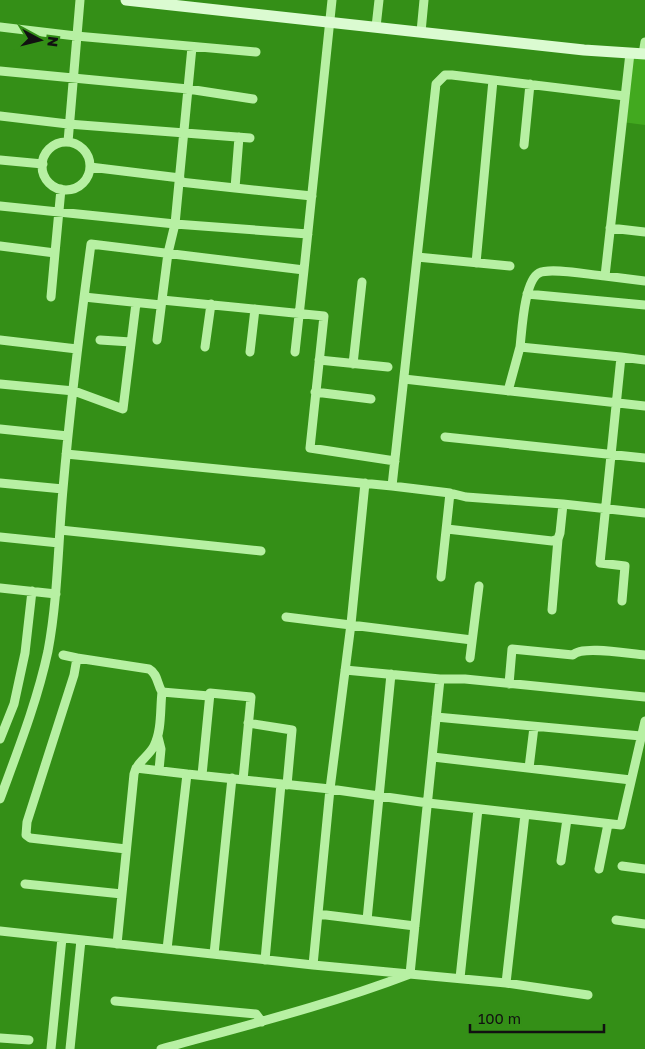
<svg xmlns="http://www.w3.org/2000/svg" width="645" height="1049" viewBox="0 0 645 1049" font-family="'Golos Text',sans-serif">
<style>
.green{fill:#42a91f}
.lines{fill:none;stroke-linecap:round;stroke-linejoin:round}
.street{stroke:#b7f0a3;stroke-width:9}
.secondary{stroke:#dbfbd1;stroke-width:11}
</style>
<rect width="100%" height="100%" fill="#348f17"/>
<path class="green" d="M630 53 645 54V125L622 122Z"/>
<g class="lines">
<path class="street" d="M0 27 76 36 256 52
M376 27 379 0
M421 32 424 0
M192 47 175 224 168 253 162 300 324 316 310 448 395 461
M630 53 605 276 645 281
M643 54 645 42
M0 71 188 89 253 99
M625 96 452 75H445L436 84 392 486 450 493 466 497 563 504 645 513
M0 116 68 124 250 138
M239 137 235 188 312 196
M68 142 80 0
M42 166a24 24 0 1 1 48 0a24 24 0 1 1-48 0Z
M524 145 530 84
M0 160 43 164
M90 167 180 178
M180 182 235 188
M0 206 175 224 308 234
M610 228 645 232
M0 246 55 253 61 189
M417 257 510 266
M476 263 493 80
M304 270 332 0
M527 294 645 305
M51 297 55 253
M84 297 161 305
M0 340 77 349
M100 340 131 342
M157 340 162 300
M205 347 211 304
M520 347C522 331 524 281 539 273 550 267 590 275 605 276
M250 352 255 309
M319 360 388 367
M353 364 362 282
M404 379 645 406
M0 384 74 391 123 409 136 303
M508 391 520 347 621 357
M315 392 371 399
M0 429 68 436
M445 437 645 458
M66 454 392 486
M0 483 63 489
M447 529 552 541 558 539 560 533 563 504
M60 530 261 551
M0 537 59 543
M441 577 450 493
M0 588 56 594
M622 601 625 566 600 563 621 357 645 360
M552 610 558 539
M286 617 472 640
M63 655 77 658 74 675 27 822 26 835 30 838 126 849
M77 658 149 669C158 674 157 684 162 692 160 709 162 730 154 746 149 756 136 763 134 774L117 944
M470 658 479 586
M345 670 440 679H465L645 697
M509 684 512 649 573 655C582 645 630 654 645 655
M162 692 209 696
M436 717 641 736
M248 723 292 730 287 785
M158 737 161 749 159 770
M0 739 14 704 25 653 32 591
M433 757 631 780
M136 768 187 774
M529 768 534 727
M202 775 210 693 251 697 243 780
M0 799C18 750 37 702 48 651 58 598 58 543 63 489 70 407 80 326 91 244L304 270 295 352
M561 861 567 819
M622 866 645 869
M599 869 608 824
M25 884 122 894
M318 914 415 926
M367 920 391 674
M616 920 645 924
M0 931 313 965 506 983 588 995
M167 949 187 774 330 789 428 803 621 825 645 721
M214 954 232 778
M265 960 281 784
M313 965 330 789 351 624 365 483
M460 978 478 809
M506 983 525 814
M115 1001 256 1014 262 1022
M0 1038 29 1040
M51 1049 62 938
M70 1049 81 940
M161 1049C244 1026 329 1005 410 974L440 679"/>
<path class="secondary" d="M126 0 584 50 645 54"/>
</g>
<g transform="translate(40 40) rotate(97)" stroke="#348f17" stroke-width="4" paint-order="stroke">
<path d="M0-4L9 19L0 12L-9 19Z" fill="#111111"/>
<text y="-8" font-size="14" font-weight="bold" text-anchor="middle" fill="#111111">N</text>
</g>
<path d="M470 1024v8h134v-8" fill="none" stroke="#111111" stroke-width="2.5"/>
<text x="478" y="1024" font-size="15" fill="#111111" stroke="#348f17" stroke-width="4" paint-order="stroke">100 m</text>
</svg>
